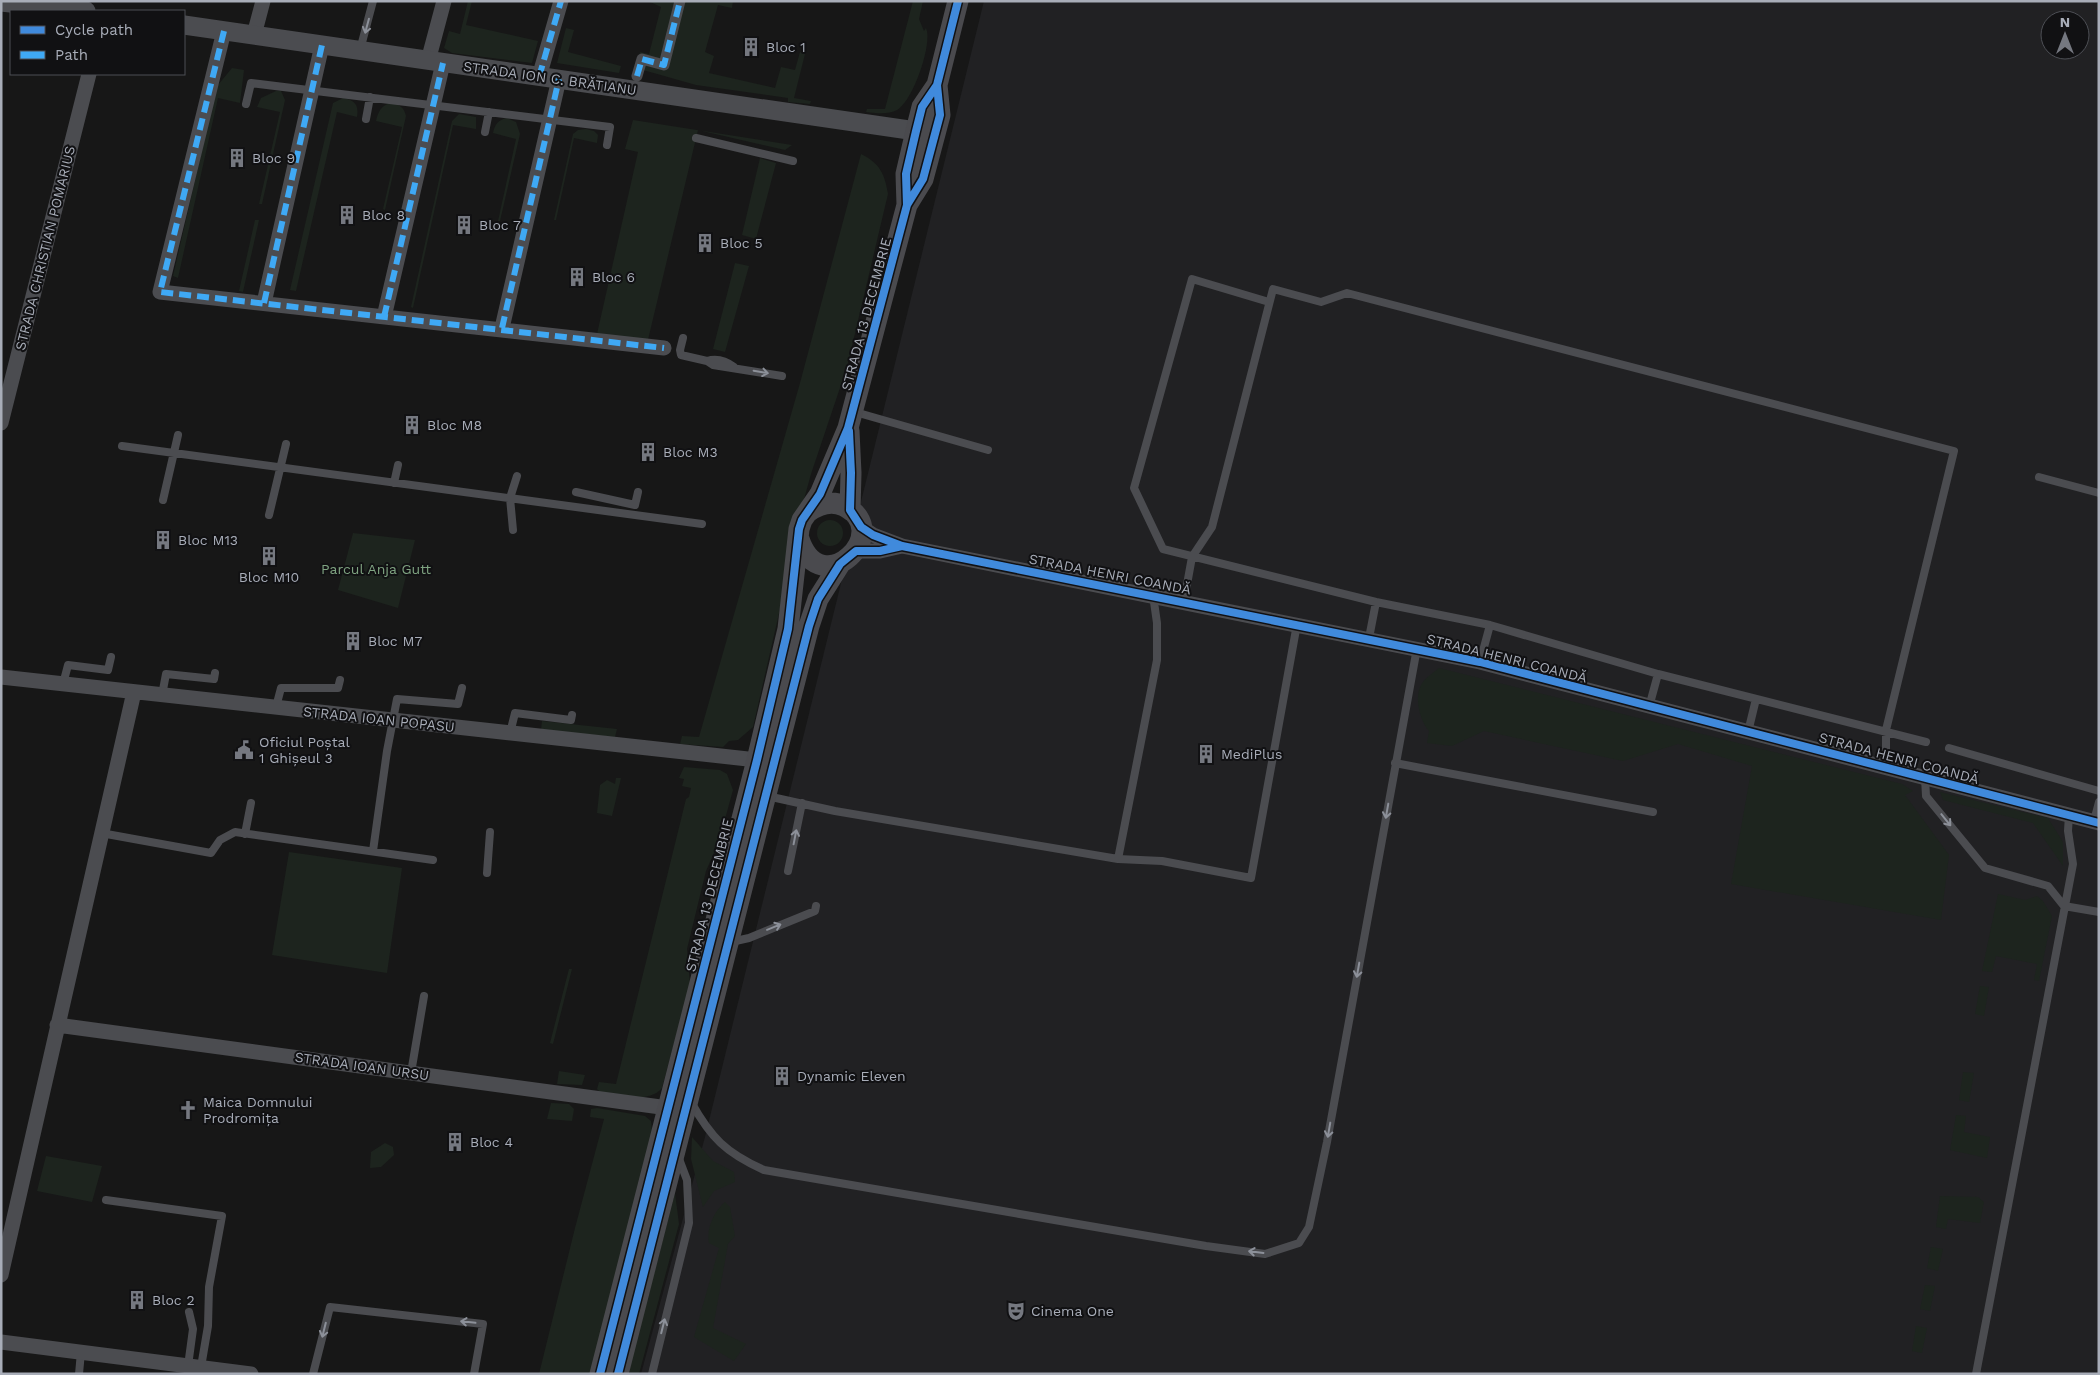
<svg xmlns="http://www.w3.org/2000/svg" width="2100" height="1375" viewBox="0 0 2100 1375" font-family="'Work Sans',sans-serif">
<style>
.built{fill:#212123;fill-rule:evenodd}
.green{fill:#1d241e}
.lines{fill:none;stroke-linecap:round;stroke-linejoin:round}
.service{stroke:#4b4c50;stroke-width:8}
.pedestrian{stroke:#4b4c50;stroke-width:11}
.minor{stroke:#4b4c50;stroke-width:15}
.tertiary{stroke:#4b4c50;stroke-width:19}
.secondary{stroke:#4a4a4e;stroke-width:21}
.quiet{stroke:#3fa9f5;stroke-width:6;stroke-dasharray:12 6;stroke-linecap:butt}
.cycleway-casing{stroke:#111113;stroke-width:11}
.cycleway{stroke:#408adc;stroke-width:8}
.oneway{stroke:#8c9099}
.labels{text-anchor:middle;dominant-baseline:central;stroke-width:4;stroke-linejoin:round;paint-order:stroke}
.poi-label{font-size:14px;fill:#a8adb8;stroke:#111113;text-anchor:start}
.street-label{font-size:14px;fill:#a8adb8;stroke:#111113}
.park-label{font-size:14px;fill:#7fa381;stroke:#111113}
</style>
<rect width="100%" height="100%" fill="#171717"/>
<path class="built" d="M984 1H2099V1374H641L705 1137ZM2050 20H2080V50H2050Z"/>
<path class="green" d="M468 1H472L466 25 538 41 532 63 452 53 444 48 449 31 460 34Z
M648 1H733L732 8 718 5 705 52 714 56 709 73 775 88 781 67 795 70 800 52 805 54 794 98 811 101 810 104 788 102V98L696 85 636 68 640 52 649 54 661 7Z
M913 1H923L919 19 924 31 926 28C933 43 913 101 897 110 888 115 875 113 866 112L867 109H885Z
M566 28 574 30 568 52 621 66 619 73 557 63Z
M232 68 244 70 240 103 218 98 178 278 173 276 215 94 218 85Z
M276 91H281L285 100 262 204H259L280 112 257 107 261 98Z
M343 98C355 100 359 105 357 117L337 112 296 291 290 290 333 103Z
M391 103C400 105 404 107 406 116L385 210 383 209 402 127 376 121C378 112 381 105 391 103Z
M459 114 476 117V129L453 125 413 308 411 307 452 121Z
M507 118 516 122 520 134 500 221H498L516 139 493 133C495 124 498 120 507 118Z
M633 120 792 145 785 150 698 130 647 344 597 334 638 152 625 149Z
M586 129 594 131 598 135 597 143 574 138 556 220H554L573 134 578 130Z
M861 154C880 163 885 175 888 194L847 367 811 474 788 557 780 609 753 727 738 740 729 741 723 747 680 744 682 736 699 737 800 383Z
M760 158 776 163 756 239 742 235Z
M255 220H259L243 292 239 291Z
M735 263 749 266 725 352 713 349Z
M817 533a13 13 0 1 1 26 0a13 13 0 1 1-26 0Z
M353 533 415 540 398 608 338 590Z
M1439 668 1902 784 1913 791 1905 795 1949 855 1941 920 1731 884 1752 766 1678 744 1623 761 1484 731 1452 746 1427 743 1429 731C1420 721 1414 698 1421 685 1425 678 1433 673 1439 668Z
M542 721 617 729 615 737 541 730Z
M684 767 720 770 727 774 733 790 719 841 706 871 687 949 690 984 662 1088C649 1104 619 1095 601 1093L597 1089 599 1082 616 1084 686 799 689 797 691 788 682 786 684 779 679 778Z
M616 778H621L612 816 597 813 600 785 607 780 615 784Z
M1940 792 2048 818 2063 842V866L2033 823 1943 800Z
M289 852 402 868 387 973 272 955Z
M1998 894 2025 900 2037 896 2043 901 2052 916 2039 981 2034 980 2037 964 1996 956 1992 972 1982 971Z
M569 969H572L553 1044 550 1043Z
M1980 986 1989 987 1984 1016 1975 1014Z
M559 1071 585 1075 582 1085 557 1084Z
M1963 1072 1974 1073 1969 1102 1959 1100Z
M551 1103 569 1104 574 1109 572 1121 547 1119Z
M597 1108 645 1116 651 1121 652 1131 591 1374H539L575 1228 604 1119 590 1117 591 1109Z
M1956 1115 1966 1116 1964 1132 1990 1137 1987 1158 1950 1150Z
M692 1137 713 1161 734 1172 735 1182 714 1191 703 1207 691 1159Z
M385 1143 393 1147 394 1155 381 1167 370 1168 371 1152Z
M46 1156 102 1166 92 1202 37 1191Z
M675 1193 679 1224 639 1374H628Z
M1940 1196 1978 1197 1984 1202 1980 1223 1948 1219 1946 1229 1936 1227Z
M725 1202 730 1207 735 1236 728 1244 713 1328 746 1344 734 1361 694 1337 719 1248 709 1243C706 1229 714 1211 725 1202Z
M1931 1247 1943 1249 1938 1271 1927 1268Z
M1925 1285 1935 1286 1930 1311 1920 1309Z
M1916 1326 1927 1328 1922 1353 1912 1351Z"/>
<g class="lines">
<path class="service" d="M360 50 373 1
M246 104 251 83 610 127 607 145
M366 119 370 97
M485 132 489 112
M696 138 793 161
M1269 302 1192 279 1134 488 1163 549 1376 602 1490 625 1658 674 1926 742
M683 338 680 350 681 355 707 361 713 365 782 376
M707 361C717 358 726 361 734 367
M855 412 988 450
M122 446 702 524
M2039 477 2099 493
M394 483 398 465
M576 492 635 505 638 492
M163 500 178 435
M269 515 286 444
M513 530 510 498 517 476
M1184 601 1192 557 1212 527 1273 289 1321 302 1347 293 1954 451 1886 730V757L1884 766
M1369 638 1376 602
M1480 662 1490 625
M63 684 68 665 108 670 111 657
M162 695 166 674 214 679 215 673
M276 707 281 688H338L340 680
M1649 707 1658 674
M1748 732 1756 699
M510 733 515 713 571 720 572 715
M1949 748 2099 791
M1395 763 1653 812
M1925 778 1926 796 1985 868 2048 886 2064 906 2099 912
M767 796 835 811 1118 859 1162 861 1251 878 1297 624
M2094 821 2099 802
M101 833 211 853 220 840 235 832 433 860
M245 834 251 803
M373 851 387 751 397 699 458 704 462 688
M1118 859 1157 660V623L1153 595
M788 871 802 803
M487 873 490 832
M731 942 749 938 815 911 816 906
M411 1073 424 996
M691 1102C711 1138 726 1153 764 1170L1206 1246 1265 1254 1299 1243 1309 1227 1327 1142 1417 648
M106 1200 222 1216 209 1287 208 1326 201 1367
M188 1366 193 1329 189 1312
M79 1374 81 1352
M313 1374 330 1307 483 1324 474 1374
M652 1374 689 1223 687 1180 679 1159
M1976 1374 2073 864 2068 831 2069 815"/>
<path class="pedestrian" d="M637 76 642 59 664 65 680 1"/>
<path class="minor" d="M224 31 160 292 664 348
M254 35 263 1
M428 61 444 1
M539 77 561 1
M264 303 322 45
M384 317 443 63
M502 328 559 79
M1 423 89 74
M861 527 873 535 902 546 1480 662 2099 823
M856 551H880L902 546
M1 677 757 760
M57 1025 668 1108
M1 1275 134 692
M1 1342 251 1374"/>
<path class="tertiary" d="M1 2 86 11
M184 25 916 131"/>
<path class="secondary" d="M907 205 906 174 916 131 922 107 937 85
M849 431 851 473 850 510
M799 539C821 605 896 531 844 506 831 500 819 504 808 512
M600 1374 757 760 788 629 799 529 802 520 820 494 848 428 907 205 923 179 940 115 937 85 958 1
M618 1374 809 626 818 599 840 564"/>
<path class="quiet" d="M224 31 160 292 664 348
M637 76 642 59 664 65 680 1
M539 77 561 1
M264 303 322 45
M384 317 443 63
M502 328 559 79"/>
<g class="cycleway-casing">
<path id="cycleway" d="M907 205 906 174 916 131 922 107 937 85
M849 431 851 473 850 510 861 527 873 535 902 546 1480 662 2099 823
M600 1374 757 760 788 629 799 529 802 520 820 494 848 428 907 205 923 179 940 115 937 85 958 1
M618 1374 809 626 818 599 840 564 856 551H880L902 546"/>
</g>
<use href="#cycleway" class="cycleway"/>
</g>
<defs><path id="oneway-shaft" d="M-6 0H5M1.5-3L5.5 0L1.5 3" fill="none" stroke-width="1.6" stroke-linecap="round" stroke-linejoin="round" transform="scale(1.25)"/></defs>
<g class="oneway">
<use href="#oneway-shaft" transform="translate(367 26) rotate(105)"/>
<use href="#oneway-shaft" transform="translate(761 372) rotate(10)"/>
<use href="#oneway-shaft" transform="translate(1387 811) rotate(100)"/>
<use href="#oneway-shaft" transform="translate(1946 820) rotate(51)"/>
<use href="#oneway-shaft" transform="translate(795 837) rotate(-79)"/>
<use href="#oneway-shaft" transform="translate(774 927) rotate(-22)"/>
<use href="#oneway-shaft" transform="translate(1358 970) rotate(100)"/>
<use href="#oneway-shaft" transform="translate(1329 1130) rotate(100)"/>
<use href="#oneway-shaft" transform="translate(1256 1252) rotate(-173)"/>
<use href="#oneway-shaft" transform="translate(468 1322) rotate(-174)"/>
<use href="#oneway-shaft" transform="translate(663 1326) rotate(-76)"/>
<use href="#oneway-shaft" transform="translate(324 1330) rotate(104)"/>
</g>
<defs>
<g id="building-bare" transform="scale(1.5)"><path d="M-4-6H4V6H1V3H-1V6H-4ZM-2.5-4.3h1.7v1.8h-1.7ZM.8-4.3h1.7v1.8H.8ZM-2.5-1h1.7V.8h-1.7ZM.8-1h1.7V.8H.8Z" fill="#757880" stroke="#111113" stroke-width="2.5" paint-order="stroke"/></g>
<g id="civic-bare" transform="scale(1.5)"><path d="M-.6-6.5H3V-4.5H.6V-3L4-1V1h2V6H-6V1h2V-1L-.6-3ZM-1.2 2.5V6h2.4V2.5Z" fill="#757880" stroke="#111113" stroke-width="2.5" paint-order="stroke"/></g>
<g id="church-bare" transform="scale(1.5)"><path d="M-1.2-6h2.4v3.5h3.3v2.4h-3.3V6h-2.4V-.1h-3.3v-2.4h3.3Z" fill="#757880" stroke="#111113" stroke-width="2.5" paint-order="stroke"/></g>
<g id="theatre-bare" transform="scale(1.5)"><path d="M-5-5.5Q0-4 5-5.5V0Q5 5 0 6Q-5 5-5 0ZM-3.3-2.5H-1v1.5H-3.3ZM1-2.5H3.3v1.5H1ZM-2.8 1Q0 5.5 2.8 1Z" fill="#757880" stroke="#111113" stroke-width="2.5" paint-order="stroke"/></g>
</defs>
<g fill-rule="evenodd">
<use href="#building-bare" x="751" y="47"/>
<use href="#building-bare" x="237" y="158"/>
<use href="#building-bare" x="347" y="215"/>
<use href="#building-bare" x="464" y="225"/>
<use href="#building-bare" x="705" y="243"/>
<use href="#building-bare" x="577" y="277"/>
<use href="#building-bare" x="412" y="425"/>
<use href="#building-bare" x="648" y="452"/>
<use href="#building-bare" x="163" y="540"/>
<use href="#building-bare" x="269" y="556"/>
<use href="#building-bare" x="353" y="641"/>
<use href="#civic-bare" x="244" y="750"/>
<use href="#building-bare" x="1206" y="754"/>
<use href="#building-bare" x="782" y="1076"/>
<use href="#church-bare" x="188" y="1110"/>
<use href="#building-bare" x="455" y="1142"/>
<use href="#building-bare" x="137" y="1300"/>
<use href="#theatre-bare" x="1016" y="1311"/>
</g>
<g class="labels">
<g class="poi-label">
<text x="766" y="47">Bloc 1</text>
<text x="252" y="158">Bloc 9</text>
<text x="362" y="215">Bloc 8</text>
<text x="479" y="225">Bloc 7</text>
<text x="720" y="243">Bloc 5</text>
<text x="592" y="277">Bloc 6</text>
<text x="427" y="425">Bloc M8</text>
<text x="663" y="452">Bloc M3</text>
<text x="178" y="540">Bloc M13</text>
<text x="269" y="577" text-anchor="middle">Bloc M10</text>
<text x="368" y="641">Bloc M7</text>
<text x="259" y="742">Oficiul Poștal<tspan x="259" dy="16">1 Ghișeul 3</tspan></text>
<text x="1221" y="754">MediPlus</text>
<text x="797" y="1076">Dynamic Eleven</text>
<text x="203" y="1102">Maica Domnului<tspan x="203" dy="16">Prodromița</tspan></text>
<text x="470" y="1142">Bloc 4</text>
<text x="152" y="1300">Bloc 2</text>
<text x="1031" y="1311">Cinema One</text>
</g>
<g class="street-label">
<text transform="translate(550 78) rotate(8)">STRADA ION C. BRĂTIANU</text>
<text transform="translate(45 248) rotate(-76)">STRADA CHRISTIAN POMARIUS</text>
<text transform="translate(866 314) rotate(-75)">STRADA 13 DECEMBRIE</text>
<text transform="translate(1110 574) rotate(11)">STRADA HENRI COANDĂ</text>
<text transform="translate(1507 658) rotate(14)">STRADA HENRI COANDĂ</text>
<text transform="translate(379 719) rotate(6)">STRADA IOAN POPASU</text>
<text transform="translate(1899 758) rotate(15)">STRADA HENRI COANDĂ</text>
<text transform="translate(709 895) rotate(-76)">STRADA 13 DECEMBRIE</text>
<text transform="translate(362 1066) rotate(8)">STRADA IOAN URSU</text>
</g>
<g class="park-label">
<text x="376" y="569">Parcul Anja Gutt</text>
</g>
</g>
<rect width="2100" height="1375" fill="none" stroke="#a8adb8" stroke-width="5"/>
<rect x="10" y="10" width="175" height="65" fill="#111113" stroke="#4d4f55"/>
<rect x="20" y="26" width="25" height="8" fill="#408adc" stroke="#4d4f55"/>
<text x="55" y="35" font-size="15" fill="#a8adb8">Cycle path</text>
<rect x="20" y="51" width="25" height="8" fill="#3fa9f5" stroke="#4d4f55"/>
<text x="55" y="60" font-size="15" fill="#a8adb8">Path</text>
<g transform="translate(2065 35)"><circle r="24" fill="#111113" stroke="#4d4f55"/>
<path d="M0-4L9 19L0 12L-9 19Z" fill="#757880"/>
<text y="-8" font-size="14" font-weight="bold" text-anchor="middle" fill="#a8adb8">N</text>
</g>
</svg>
